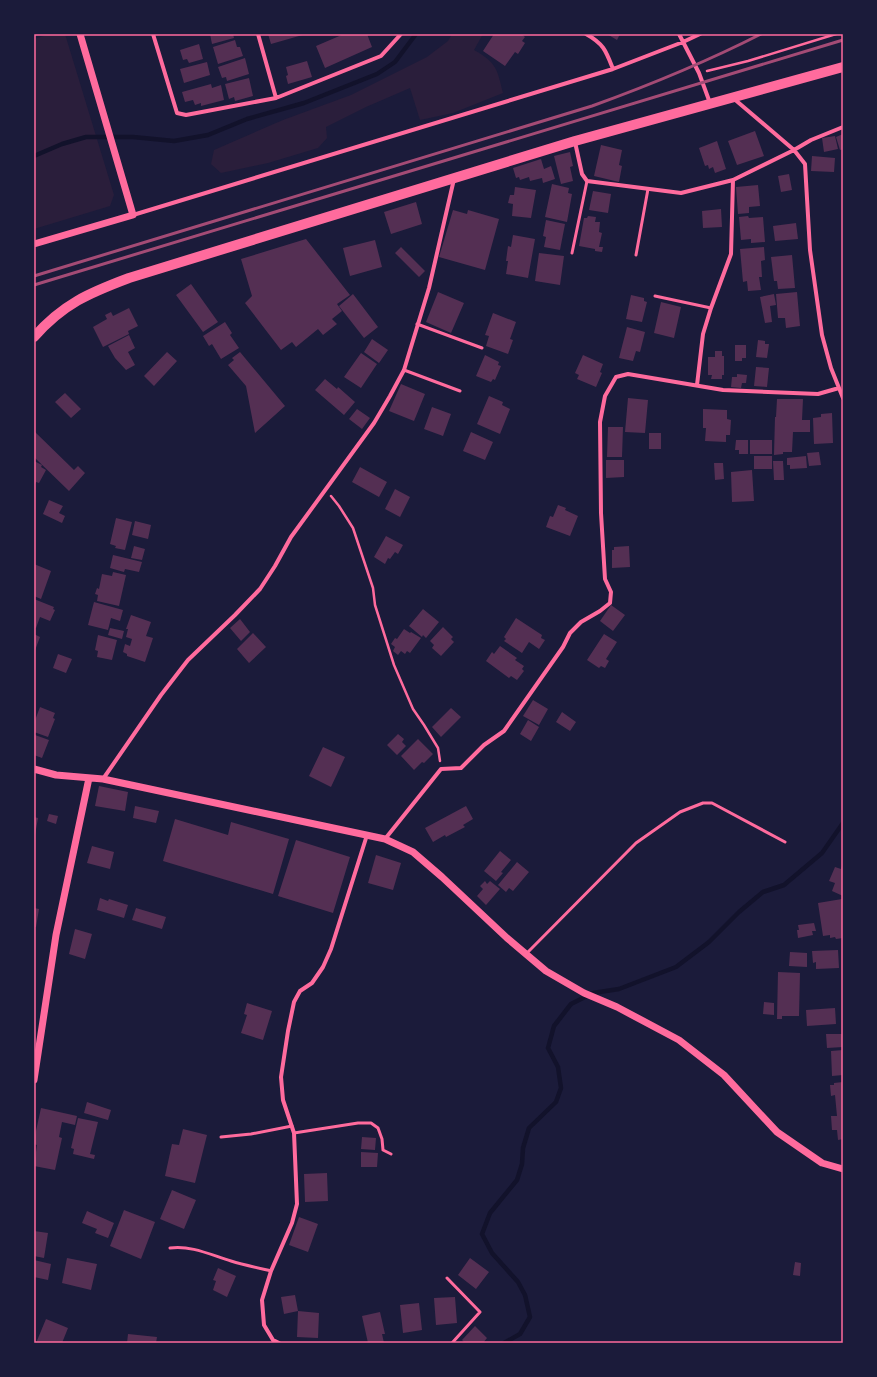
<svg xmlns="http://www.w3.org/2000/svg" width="877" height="1377" viewBox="0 0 877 1377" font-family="Raleway,sans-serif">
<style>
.green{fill:#2a1e3b}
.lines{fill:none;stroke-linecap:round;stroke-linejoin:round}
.stream{stroke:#12122b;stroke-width:4.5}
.building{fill:#542f53}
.path{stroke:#ff6b9d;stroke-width:2.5}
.service{stroke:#ff6b9d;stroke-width:3}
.minor{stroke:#ff6b9d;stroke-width:4}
.tertiary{stroke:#ff6b9d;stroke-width:7}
.primary{stroke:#ff6b9d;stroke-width:10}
.rail{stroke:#a44b75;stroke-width:3}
.neatline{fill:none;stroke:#ff6b9d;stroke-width:1.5}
</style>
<rect width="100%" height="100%" fill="#1b1b3a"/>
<path class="green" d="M50 34H65L114 195 110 206 34 229V39Z
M452 34H483L474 50C497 63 497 69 503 93L453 113 420 120 410 88 366 107 326 127 327 138 318 148 268 163 221 173 211 164 214 150 283 120 351 95 427 57 448 41Z"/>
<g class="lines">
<path class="stream" d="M34 156 62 144 86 137H133L174 141 208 135 247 119 304 103 377 74 395 62 416 34
M504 1343 520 1334 530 1317 525 1295 518 1282 492 1253 482 1234 490 1213 517 1180 522 1164 523 1148 529 1128 556 1102 561 1088 558 1067 548 1048 554 1026 571 1004 593 993 619 989 676 967 709 942 739 912 763 892 784 885 822 853 843 823"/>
</g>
<path class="building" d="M210 34H233L234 38 212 44Z
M268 34H306L271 44Z
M344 34H367L372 47 325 68 316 46Z
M494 34H521L525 37 522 41 525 43 518 54 515 52 505 66 483 51Z
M607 34H620L617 40Z
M235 40 237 47H240L243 56 218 64 213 47Z
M199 44 203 59 189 63 187 59 183 60 180 50Z
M245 58 249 74 227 81 226 77 222 78 218 67Z
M307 61 312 77 288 84 286 76 288 75 286 67Z
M207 62 210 75 184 83 180 69Z
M249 78 253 96 235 101 234 97 229 99 225 84Z
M211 84 212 88 221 85 224 100 201 106V103L195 105 193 100 185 102 182 92Z
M755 131 764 156 737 165 728 141Z
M843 134V149L840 150 836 137Z
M835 136 838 149 824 152 822 138Z
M717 141 726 169 715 173 713 167 709 169 708 165 705 166 699 148Z
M601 145 622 150 619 165 622 166 619 182 594 176Z
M570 152 573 166 570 167 573 181 561 184 554 156Z
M812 156 835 158 834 172 811 171Z
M541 159 544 169 551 166 555 179 543 183 542 178 530 181 529 177 520 180 519 177 516 178 513 168Z
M789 174 792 190 781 192 778 176Z
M552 184 569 188 568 193 572 194 567 222 545 217Z
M758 185 760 206 749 207V213L738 214 736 187Z
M515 187 536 190 531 218 512 216 513 204 508 203 510 195H514Z
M593 191 611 194 608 213 589 210Z
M416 202 422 224 391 234 384 212Z
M721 209 722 227 703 228 702 211Z
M453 210 467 214 468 210 499 219 485 270 439 257Z
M588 216 596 217 595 222H600L599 232 602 233 599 247H603L602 252 595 251V249L579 246 584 218H587Z
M748 216 749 218 763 217 765 242 751 243V239L741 240 739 217Z
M546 220 565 224 560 250 544 247 546 237 543 236Z
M796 223 798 239 775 241 773 226Z
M513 235 535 239 528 278 506 274 508 261H506L508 246 511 247Z
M306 239 350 295 337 304 342 311 332 319 337 324 323 335 318 329 296 347 292 342 281 350 245 303 252 296 241 259Z
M375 240 382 267 350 276 343 248Z
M401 247 425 271 419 277 395 253Z
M764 247 765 260 761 261 762 277H759L761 290 748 291 747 281 743 282 740 249Z
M539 253 564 256 560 285 535 281Z
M792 255 795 288 778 289 777 281H774L771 257Z
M191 284 218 322 203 332 176 295Z
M438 292 464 303 451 333 426 322Z
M797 292 800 326 786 328 785 318H778L776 294Z
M353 294 378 327 364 338 339 306Z
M774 294 776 305 770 306 772 322 765 323 760 297Z
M631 295 644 298V301L647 302 642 322 626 319Z
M661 302 681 307 674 338 654 333Z
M129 308 138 326 128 331 129 334 103 347 93 327 107 319 105 315 111 312 113 316Z
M493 313 516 322 510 339 513 340 508 354 486 346 489 336 485 335Z
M225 322 232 333 230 335 239 348 221 359 212 344 209 346 203 336Z
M627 327 645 332 640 352 636 351 633 361 619 358Z
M129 335 135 348 128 352 135 365 126 370 115 358 108 346Z
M372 339 388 350 379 363 364 352Z
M758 340 765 341V344H769L767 358 756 357Z
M735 345H746V358H742V361H735Z
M715 351H722V356H724V375H722V379H711L712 375H708V357H715Z
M167 352 177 361 154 386 144 376Z
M240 352 285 406 255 433 246 386 228 365 234 360 232 358Z
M361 353 377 364 361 388 344 377Z
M485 355 499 362 498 365 501 366 495 380 493 379 491 382 476 376Z
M583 355 603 364 600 372 602 373 596 387 577 379 579 375 575 373Z
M756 367 769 368 767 387 754 386Z
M737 374 747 375 746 383H742L741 388 731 387 732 377H737Z
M325 379 337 389 338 387 355 402 344 415 315 390Z
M401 384 425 394 414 421 389 411Z
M65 393 81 409 71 418 55 402Z
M489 396 503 402 502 405 510 409 500 434 477 424Z
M628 398 648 400 645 433 625 432Z
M777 399H803L802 420H810V432H793L792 452H783V454L774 455 775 417H776Z
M432 407 451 414 443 436 424 429Z
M357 409 370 418 362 429 349 419Z
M703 409 727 410V419L731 420 730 435H726V442L705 441 706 428H703Z
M832 413 833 443 814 444 813 418 821 417V414Z
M608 427H623L622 457H607Z
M34 431 74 470 78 466 85 473 69 491 34 457Z
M471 432 493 442 485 460 463 451Z
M649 433H661V449H649Z
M736 440H748V454H739V450H735Z
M750 440H772V454H750Z
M819 452 821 465 809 466 807 453Z
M754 456H772V469H754Z
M806 456 807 468 790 469V465H787V458Z
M606 460H624V477L606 478Z
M34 461 42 465 41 467 46 470 39 483 36 482 34 486Z
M773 461H783L784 480H774Z
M714 463H723L724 479 715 480Z
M360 467 387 482 379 497 352 482Z
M752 470 754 501 732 502 731 472Z
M395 489 410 497 400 517 385 509Z
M49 500 63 506 59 513 65 516 62 523 43 514Z
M558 505 566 508 565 510 578 516 570 536 546 527 550 516 553 517Z
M116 518 132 522 125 550 115 548 116 546 110 544Z
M135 521 151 525 148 539 132 535Z
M386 536 403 545 398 554 395 552 390 559 388 558 385 564 374 557Z
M134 546 145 549 142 560 131 558Z
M629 546 630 567 612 568V550H614V547Z
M113 555 142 562 139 572 125 569 124 572 110 568Z
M34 564 51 571 41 599 34 596Z
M113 572 126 575 119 606 97 601 98 595 95 594 97 588 99 589 102 574 112 576Z
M34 599 54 607 53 609 55 610 50 621 40 617 36 628 34 627Z
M94 602 123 610 120 621 111 618 108 630 88 625Z
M611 605 625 615 613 631 600 621Z
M423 609 439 622 426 638 423 635 422 637 409 626Z
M131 615 151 622 146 636 153 638 145 662 127 656V654L123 652 125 644 130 646 132 639 126 637 128 629H126Z
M516 618 542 635 541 638 545 640 539 649 529 642 522 653 504 641 506 639 504 637Z
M240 619 250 632 241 641 230 628Z
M443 627 453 637 451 639 454 642 441 656 432 648 434 645 430 641Z
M110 628 124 631 122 639 108 635Z
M404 629 410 633 411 632 421 638 410 653 407 651 405 654 401 651 398 655 393 651 395 647 391 644 395 638 397 639Z
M253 633 266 647 249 663 237 649Z
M34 634 40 637 34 653Z
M604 634 617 642 606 659 609 661 605 668 601 666 599 668 587 660Z
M98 635 117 640 112 660 97 657 98 651 95 650Z
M500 646 517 658 515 660 524 666 522 669 524 671 517 680 511 676 509 678 486 661 492 652 494 654Z
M58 654 72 659 66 673 53 668Z
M533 700 548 709 539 725 523 716Z
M40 707 55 713 53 718 55 719 48 737 34 732V723Z
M451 708 461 717 441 737 432 727Z
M562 712 576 722 570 731 556 722Z
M528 720 539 727 531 741 520 734Z
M398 734 404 739 402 742 406 746 397 755 387 745Z
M35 735 49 740 42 758 34 755Z
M418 739 433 754 424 763 422 762 414 770 401 756Z
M323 747 345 757 331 787 309 776Z
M99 786 128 792 125 811 95 806Z
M135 806 159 811 156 823 133 818Z
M466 806 473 819 463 825 465 827 446 837 445 835 433 842 425 828Z
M49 814 58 816 56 824 47 821Z
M34 817 38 818 35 835H34Z
M175 819 228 835 231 822 289 839 273 894 163 861Z
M296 840 350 857 333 913 278 896Z
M92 846 114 852 110 869 87 863Z
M500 851 511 860 501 872 503 873 496 881 484 871Z
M376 855 401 863 393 890 368 883Z
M517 862 529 872 513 891 509 888 506 892 498 885Z
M843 863V896L832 891 835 883 829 881 835 867 841 869Z
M485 881 487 884 490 881 500 889 486 905 477 896 483 889 480 886Z
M100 898 108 901 109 899 128 905 124 918 97 910Z
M842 899 843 938 836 939 835 937 830 938V935L823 936 818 903Z
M34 908 39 909 36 927H34Z
M136 908 166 917 162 929 132 920Z
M814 923 816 931H812L813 935 798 938 797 930H799L798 925Z
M75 929 92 934 85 959 69 954Z
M838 950 839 968 816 969V962L813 963 812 951Z
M790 952 807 953V967L789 966Z
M778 972 800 973 799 1016H782V1019H777Z
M764 1002 774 1003V1015L763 1014Z
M247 1003 272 1011 263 1040 241 1033 247 1015 244 1014Z
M835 1008 836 1024 807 1026 806 1010Z
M826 1034H843V1047L827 1048Z
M843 1050V1075L832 1076 831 1051Z
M843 1082V1139L838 1140 837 1130H832L831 1116H837L835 1095 831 1096 830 1085H834V1083Z
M87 1102 111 1110 108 1120 84 1113Z
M41 1108 77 1116 75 1125 62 1122 59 1137 62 1138 55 1170 34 1166 37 1145 34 1144V1140Z
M78 1118 98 1122 90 1154 95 1155 94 1159 73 1154 74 1149 71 1148Z
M183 1129 207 1135 195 1183 165 1176 172 1144 179 1145Z
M362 1137 376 1138 375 1150 361 1149Z
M361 1152 378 1153 377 1167H361Z
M327 1173 328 1201 305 1202 304 1174Z
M172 1190 196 1200 184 1229 160 1219Z
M124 1210 155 1222 141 1259 110 1246Z
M87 1211 114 1223 108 1238 95 1233 97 1229 82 1223Z
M299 1217 318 1224 308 1252 289 1245Z
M34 1231 48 1233 44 1258 34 1256Z
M67 1258 97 1264 91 1290 62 1283Z
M470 1258 489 1272 476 1289 458 1275Z
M34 1260 51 1264 48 1280 34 1277Z
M795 1262 801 1263 800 1276 793 1275Z
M218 1268 236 1276 227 1297 213 1290 216 1281 213 1280Z
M295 1295 298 1311 284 1314 281 1297Z
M455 1297 457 1323 436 1325 434 1298Z
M419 1303 422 1330 403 1333 400 1305Z
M298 1311 319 1313 318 1338 297 1337Z
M380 1312 385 1334H382L384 1343H368L362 1316Z
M46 1319 68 1328 62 1343H36Z
M475 1326 487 1338 483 1343H465L462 1340Z
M128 1334 157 1337 156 1343H127Z"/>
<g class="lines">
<path class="path" d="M707 71 748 61 836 34
M331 496 339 506 353 528 373 588 375 605 394 665 413 709 424 725 438 748 440 761"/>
<path class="service" d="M572 253 587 181
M636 255 648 189
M655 296 711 308
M417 324 482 348
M404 370 460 391
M526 954 636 843 680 812 703 803H712L785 842
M294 1133 358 1123H371L378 1128 382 1139 383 1150 391 1154
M221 1137 251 1134 292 1126
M170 1248C191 1245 211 1255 231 1261 244 1265 258 1268 271 1271
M447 1278 480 1312 452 1343"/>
<path class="minor" d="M153 34 177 113 186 115 276 98 381 56 401 34
M258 34 276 98
M586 34C604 44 606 51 613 69
M679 34 699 73 710 103
M733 98 794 150 805 164 810 250 822 335 831 368 843 398
M575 142 582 174 587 181 681 193 733 180 794 150 811 140 843 127
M133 215 613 69 683 42 700 34
M697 385 703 334 711 308 731 254 733 180
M103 779 161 695 188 660 235 615 260 589 275 566 291 537 374 423 390 396 404 370 429 288 454 179
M385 839 441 769 461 768 484 745 504 731 563 647 570 633 581 622 600 611 610 603 611 592 605 579 601 513 600 422 605 396 616 377 628 374 723 390 818 394 839 388
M279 1343 273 1340 264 1325 262 1300 271 1271 292 1223 297 1204 294 1133 283 1100 281 1077 288 1031 294 1002 300 991 312 983 323 967 331 949 367 835"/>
<path class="tertiary" d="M34 244 133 215 80 34
M34 769 56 775 103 779 385 839 413 852 442 877 507 938 546 971 584 993 617 1007 679 1040 724 1075 777 1132 822 1163 843 1169
M34 1080 56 935 89 778"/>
<path class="primary" d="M34 337C63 304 89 293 129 278L575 141 843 67"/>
<path class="rail" d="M34 276 592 106C650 85 706 62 761 34
M34 285 843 40"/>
</g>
<rect width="877" height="1377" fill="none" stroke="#1b1b3a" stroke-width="70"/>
<rect x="35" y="35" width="807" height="1307" class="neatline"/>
</svg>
